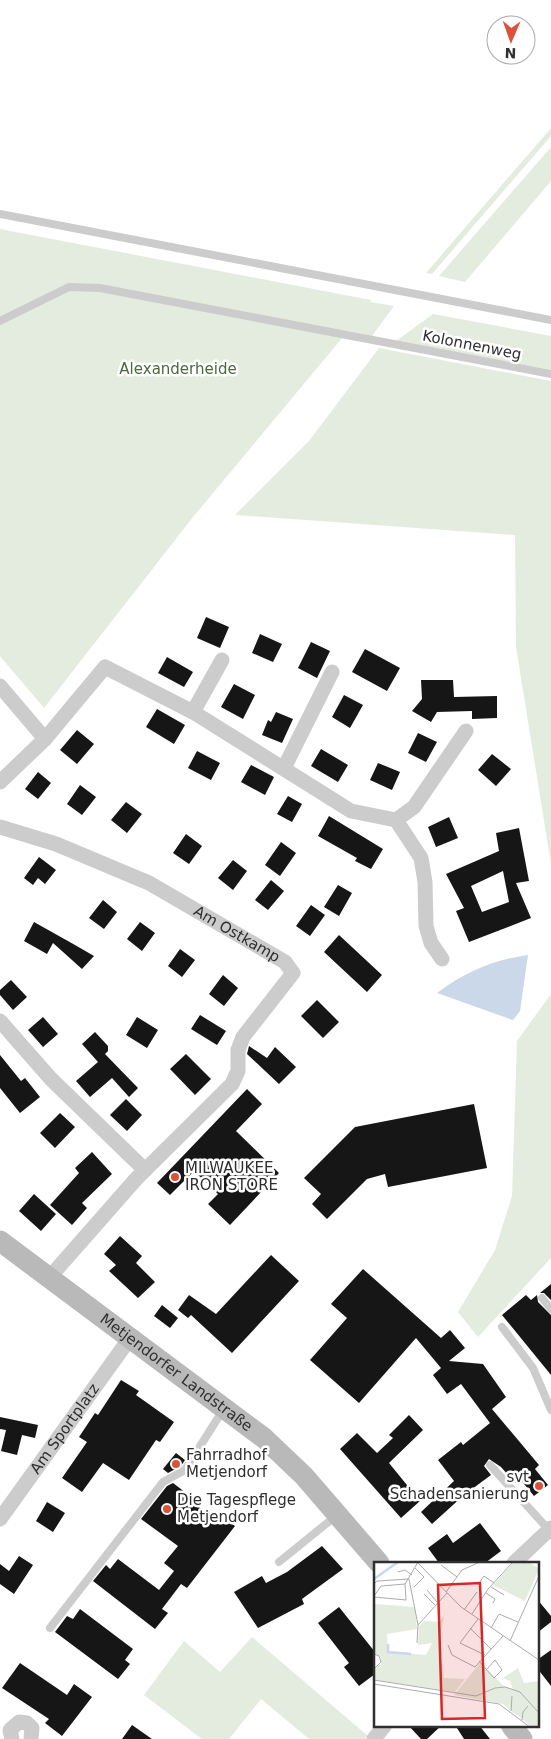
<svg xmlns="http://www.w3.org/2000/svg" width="551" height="1739" viewBox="0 0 551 1739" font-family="'DejaVu Sans',sans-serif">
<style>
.green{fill:#e3ecde}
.water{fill:#cbd8ea}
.building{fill:#161616;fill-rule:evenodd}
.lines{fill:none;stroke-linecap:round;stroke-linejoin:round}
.lane{stroke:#ccc;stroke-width:8}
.street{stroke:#ccc;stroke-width:15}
.secondary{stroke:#b9b9b9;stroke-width:21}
.poi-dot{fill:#dc513b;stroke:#fff;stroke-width:2}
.labels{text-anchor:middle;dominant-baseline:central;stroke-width:5;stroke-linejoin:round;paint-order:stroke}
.street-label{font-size:15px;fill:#2f2f2f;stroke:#fff}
.park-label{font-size:15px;fill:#4a693f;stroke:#fff}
.poi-label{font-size:15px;fill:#2f2f2f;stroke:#fff;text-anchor:start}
.inset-river{fill:none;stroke:#cbd8ea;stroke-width:2.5}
.inset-road{fill:none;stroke:#acacac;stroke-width:1}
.view{fill:#d62828;fill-opacity:0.15;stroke:#d62828;stroke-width:2.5}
.inset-edge{fill:none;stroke:#2f2f2f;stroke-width:2.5}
</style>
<rect width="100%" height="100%" fill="#fff"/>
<path class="green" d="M551 128V136L432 274 426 273Z
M551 147V181L465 282 439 276Z
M0 229 371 300 370 302 394 306 372 336 348 331 193 517 44 708 0 656Z
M433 314 551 336V370L396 341Z
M379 348 551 381V864L516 647 515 535 235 515 309 441Z
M551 994V1258L478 1337 458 1312 495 1250 512 1196 517 1041Z
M252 1637 368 1736 365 1739H309L261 1699 229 1739H202L144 1695 184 1641 220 1672Z"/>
<path class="water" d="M528 955 520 1011 513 1020 437 993C465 972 493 960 528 955Z"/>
<path class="building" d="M206 617 229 627 220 648 197 638Z
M260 634 282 644 273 662 252 653Z
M311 642 330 651 317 678 298 668Z
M365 649 400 668 387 691 352 672Z
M167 657 193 672 184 687 158 673Z
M421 680H453L454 697 497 696V718L472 719V711L437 712 431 722 412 711 422 699Z
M234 684 255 695 243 719 221 707Z
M344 695 363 705 350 728 332 717Z
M157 709 185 725 174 744 146 727Z
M276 712 293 719 282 743 262 735 268 720 271 722Z
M77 730 94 744 77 764 60 750Z
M418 733 437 742 426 762 408 753Z
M321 749 348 765 338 782 311 766Z
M197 751 220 763 211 780 188 768Z
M492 754 511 769 496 786 478 770Z
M378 763 400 772 392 790 370 780Z
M251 765 274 777 265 795 241 782Z
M38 772 51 783 38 799 25 789Z
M80 785 96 797 82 815 67 804Z
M288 796 302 804 292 822 277 814Z
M126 802 142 814 127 833 111 820Z
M329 816 383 849 371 869 355 861 357 858 318 836Z
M449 817 458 838 436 847 428 827Z
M519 828 529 881 516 883 531 918 469 942 456 911 464 908 446 874 499 851 496 833ZM503 871 509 902 482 912 471 886Z
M186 834 202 846 189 864 173 853Z
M281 842 296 853 280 876 265 865Z
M39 857 56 870 45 884 38 878 33 885 24 878Z
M233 860 247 871 233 890 218 878Z
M271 880 284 891 268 910 255 900Z
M338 885 352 893 339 916 324 907Z
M103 900 117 912 104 929 89 918Z
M311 905 325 915 310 936 296 926Z
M34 922 75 945 94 956 82 969 53 943 47 954 24 941Z
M140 922 155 933 142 951 127 939Z
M339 935 382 975 367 992 324 952Z
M180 949 195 960 182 977 168 966Z
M223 975 238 988 224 1006 209 994Z
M11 980 27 997 13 1010 0 995V990Z
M317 1000 339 1022 323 1038 301 1016Z
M200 1015 226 1031 217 1045 191 1029Z
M43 1017 58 1034 43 1047 28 1030Z
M137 1017 158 1030 147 1048 126 1035Z
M95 1032 108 1046V1051L105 1054 138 1088 129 1097 112 1078 90 1097 76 1081 98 1062 82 1044Z
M249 1046 267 1058 275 1047 296 1067 279 1084 247 1054Z
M186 1054 211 1079 195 1095 170 1069Z
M0 1055 21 1081 25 1078 40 1097 20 1113 0 1088Z
M247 1089 262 1104 236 1131 279 1173 230 1225 208 1204 218 1194 194 1171 170 1195 157 1183Z
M126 1099 142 1115 127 1131 110 1115Z
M474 1104 487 1168 388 1187 385 1174 367 1179 327 1219 312 1204 321 1194 304 1178 355 1127Z
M60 1113 75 1127 55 1148 40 1133Z
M92 1152 112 1174 82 1203 87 1208 72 1225 50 1205 79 1173 75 1168Z
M34 1194 56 1214 41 1231 19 1211Z
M120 1236 142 1256 136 1263 155 1282 138 1298 109 1271 116 1265 104 1254Z
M271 1255 299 1281 232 1353 191 1315 188 1318 178 1310 189 1295 216 1314Z
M363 1269 441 1338 450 1330 465 1348 449 1361 483 1364 506 1397 492 1409 539 1465 535 1469 548 1485 534 1496 520 1479 515 1483 501 1467 489 1459 484 1466 491 1475 464 1495 432 1524 421 1512 454 1481 438 1460 461 1442 463 1445 490 1423 461 1384 447 1394 433 1375 441 1368 416 1338 359 1403 310 1360 347 1318 331 1304Z
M551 1284V1300L544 1293H540Z
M526 1295 531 1300 537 1295 538 1302 551 1315V1375L502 1315Z
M162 1305 178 1318 170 1328 154 1316Z
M121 1380 139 1391 136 1395 174 1422 160 1442 156 1440 129 1480 103 1463 82 1492 62 1478 87 1442 79 1437 95 1413 98 1415Z
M409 1415 423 1430 389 1463 420 1501 401 1518 340 1449 357 1433 377 1453 393 1438 389 1435Z
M0 1417 38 1425 35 1438 22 1435 17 1455 1 1451 6 1430 0 1429Z
M176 1453 185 1460 181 1466 168 1473 163 1469Z
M173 1483 194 1499 192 1502 215 1519 219 1514 235 1526 187 1588 181 1584 162 1609 168 1613 155 1629 93 1581 106 1565 110 1569 118 1559 159 1590 174 1571 164 1563 178 1546 141 1519 167 1486Z
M47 1502 65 1513 53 1532 36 1521Z
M480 1523 501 1551 485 1563H439L428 1548 447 1534 453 1543Z
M322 1546 343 1569 302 1599 304 1604 258 1628 234 1592 262 1576 266 1583 287 1572Z
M19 1556 33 1565 14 1594 0 1584V1564L9 1571Z
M537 1599 551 1616V1622L537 1633Z
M339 1607 375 1652V1674L359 1686 344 1667 349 1663 318 1623Z
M80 1609 133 1649 125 1660 130 1664 118 1679 55 1632 67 1616 73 1619Z
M551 1650V1686L537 1668V1660Z
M20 1663 67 1695 74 1684 92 1697 62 1736 45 1723 49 1719 2 1688Z
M132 1725 152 1739H122Z
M408 1725H442L427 1739H421Z
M455 1725H479L490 1739H464Z"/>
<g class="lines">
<path class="lane" d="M0 214 551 320
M0 321 69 287 100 288 551 374
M542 1298 551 1309
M502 1327 533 1368 551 1410
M490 1465 549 1530
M279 1562 337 1515
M50 1628 163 1482 185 1470 223 1410"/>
<g class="street">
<path d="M0 686 45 739"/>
<path d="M193 712 222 660"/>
<path d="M284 768 332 672"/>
<path d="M0 782 45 739 105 667 193 712 351 811 396 820 421 858 425 882 426 926 431 943 442 959"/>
<path d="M396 820 414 807 466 731"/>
<path id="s1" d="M0 827 56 844 149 883 285 962 293 973 243 1037 238 1050V1071L232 1084 136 1179 49 1278"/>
<path d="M0 1021 51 1079 145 1170"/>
<path id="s2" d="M0 1519 130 1338"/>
<path d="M514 1563 551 1528"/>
<path d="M12 1739 10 1730 19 1722 27 1723 32 1728 31 1739"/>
<path d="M374 1739 385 1725"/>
</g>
<g class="secondary">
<path id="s3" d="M0 1241 264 1438 304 1476 379 1563"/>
<path d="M511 1725 522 1739"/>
</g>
</g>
<g class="poi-dot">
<circle cx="175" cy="1177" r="5"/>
<circle cx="176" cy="1464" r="5"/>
<circle cx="539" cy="1486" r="5"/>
<circle cx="167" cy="1509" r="5"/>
</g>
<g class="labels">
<g class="street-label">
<text transform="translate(472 345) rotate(11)">Kolonnenweg</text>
<text stroke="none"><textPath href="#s1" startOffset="261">Am Ostkamp</textPath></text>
<text stroke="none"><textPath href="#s3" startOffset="220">Metjendorfer Landstraße</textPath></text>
<text stroke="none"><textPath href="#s2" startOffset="111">Am Sportplatz</textPath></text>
</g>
<g class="park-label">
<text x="178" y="369">Alexanderheide</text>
</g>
<g class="poi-label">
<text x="185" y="1168">MILWAUKEE<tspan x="185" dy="17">IRON STORE</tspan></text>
<text x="186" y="1455">Fahrradhof<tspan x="186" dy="17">Metjendorf</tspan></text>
<text x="529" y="1477" text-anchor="end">svt<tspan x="529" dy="17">Schadensanierung</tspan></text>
<text x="177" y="1500">Die Tagespflege<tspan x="177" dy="17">Metjendorf</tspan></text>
</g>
</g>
<g transform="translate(374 1562)">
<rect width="165" height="165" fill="#fff"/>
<path d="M140 0H155L165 7 151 39 119 23ZM0 42 41 45 43 67 13 72 14 90 52 93 58 81 44 83 45 64 50 59 65 60 70 54 65 82 70 116 91 117 81 130 8 119V116L7 119 0 117V108L7 102V95L0 91ZM106 101 130 124 139 127 136 119 129 116 144 106 150 121 165 119V165H158L129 142 80 133Z" fill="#e3ecde"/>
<path class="inset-river" d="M0 17 24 0M14 82V90L37 92"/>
<path class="inset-road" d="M43 0 87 45 165 98M67 3 83 15M24 10 31 8 38 13M35 17 44 63M105 21 110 14 120 21M0 22 3 19 35 17M40 25 50 15 41 6M117 25 130 33M53 28 63 40M72 30 88 8 106 0M112 31 121 37 119 41M50 32 61 43M0 34 7 24 31 22 44 0M0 35 32 38 31 22M90 48 103 30M98 52 114 27 139 0M104 57 86 81 111 93M96 66 117 87M117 66 125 52 144 60M136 79 165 14M43 81 44 63 73 31M74 83 78 93 101 105 129 74M0 92 5 94 7 100 0 107M105 99 120 116 128 108 121 98 113 107M0 118 102 134 121 126 131 125 146 130 165 151M0 122 125 142 156 165M137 149 138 134M148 158 149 150 154 144"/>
<path class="view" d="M106 21 111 156 68 157 64 23Z"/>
<rect width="165" height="165" class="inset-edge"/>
</g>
<g transform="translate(511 40) rotate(182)"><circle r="24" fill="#ffffff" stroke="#acacac"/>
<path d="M0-4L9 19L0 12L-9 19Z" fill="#dc513b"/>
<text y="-8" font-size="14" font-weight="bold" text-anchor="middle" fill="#2f2f2f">N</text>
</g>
</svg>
